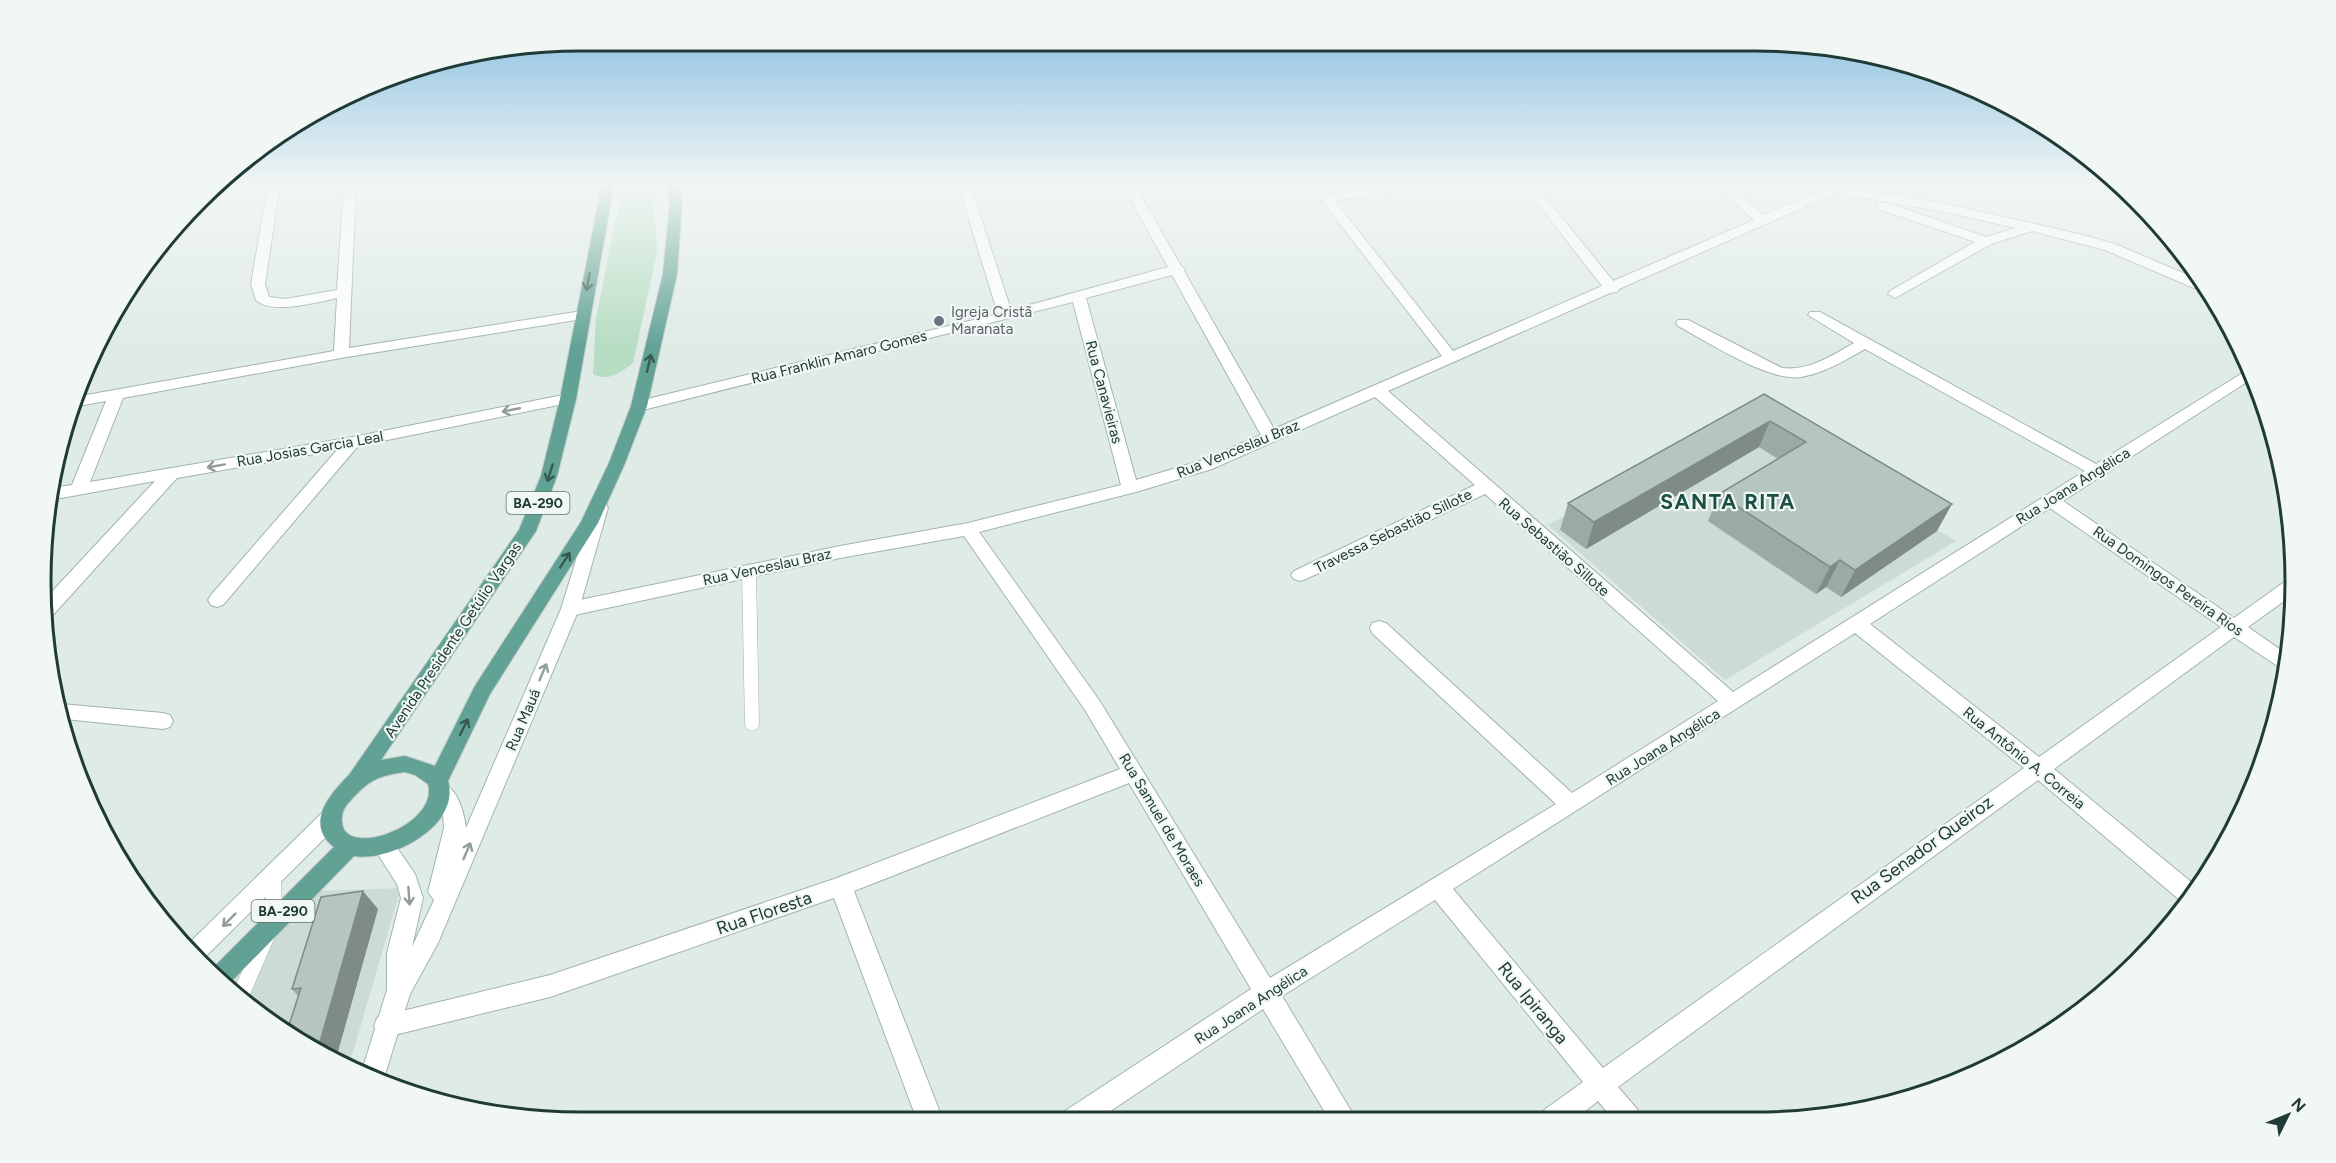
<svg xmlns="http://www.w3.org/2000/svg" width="2336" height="1163" viewBox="0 0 2336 1163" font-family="Figtree,sans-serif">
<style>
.built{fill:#cddbd5}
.green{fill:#b7ddc3}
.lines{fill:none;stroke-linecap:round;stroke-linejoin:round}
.lane-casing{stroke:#a2b3ad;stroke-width:1}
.street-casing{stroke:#a2b3ad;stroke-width:2}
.secondary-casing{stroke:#9eb7af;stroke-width:2}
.primary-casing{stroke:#c1c8c6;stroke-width:2}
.lane{fill:#fff;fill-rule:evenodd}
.street{fill:#fff;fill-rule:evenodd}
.secondary{fill:#fff;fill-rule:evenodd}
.primary{fill:#62a295;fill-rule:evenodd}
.wall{fill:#9baaa4}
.shaded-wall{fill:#7e8b86}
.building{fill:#b4c6bf;stroke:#7e8b86;stroke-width:1.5}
.oneway{stroke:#345a52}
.oneway2{stroke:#909d9a}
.worship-dot{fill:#6b7280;stroke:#f0f7f4;stroke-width:2}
.labels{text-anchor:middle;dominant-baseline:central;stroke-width:4.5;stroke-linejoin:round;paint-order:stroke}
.shield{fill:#f0f7f4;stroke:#5e736e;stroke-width:1.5}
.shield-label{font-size:14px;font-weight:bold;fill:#203b35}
.worship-label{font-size:15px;fill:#5b616d;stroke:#f0f7f4;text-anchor:start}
.street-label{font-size:15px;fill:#203b35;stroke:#f0f7f4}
.near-street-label{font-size:18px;fill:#203b35;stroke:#f0f7f4}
.district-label{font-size:21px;font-weight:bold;letter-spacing:1.5px;fill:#1b4e44;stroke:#f0f7f4}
.rim{fill:none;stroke:#203b35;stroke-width:3}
</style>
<rect width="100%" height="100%" fill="#dfebe6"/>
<path class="built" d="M1750 417 1956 541 1725 680 1548 525Z
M401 888 348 1069 230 986 317 891Z"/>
<path class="green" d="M623 184H653L657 252 633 363C620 373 609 382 593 374L596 318Z"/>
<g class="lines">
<g class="lane-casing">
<path id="lane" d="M749 566 756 571 759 725 757 729 752 731 747 729 745 725 742 571Z
M273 869 279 871 281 876 282 920 248 999 234 989 266 920 265 876 267 871Z"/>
</g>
<g class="street-casing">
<path id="street" d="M344 184H356L349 348 582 311 589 315 582 319 341 358 123 398 90 482 353 437 568 394 573 396 576 399 573 402 358 446 223 605 217 607 211 605 208 600 211 595 337 450 177 478 53 615 46 617 47 597 155 481 50 500 51 488 72 485 106 401 73 407 75 397 334 351 337 298C318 302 271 315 256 300L251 284 267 191 273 187 279 191 265 284 269 297 285 299 337 290Z
M958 184H970L1011 310 1168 267 1122 184H1134L1181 266 1185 269 1184 271 1274 429 1442 356 1309 184H1321L1329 194 1396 184H1425L1419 188 1335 201 1453 351 1602 286 1528 191 1534 187 1538 188 1613 281 1754 220 1714 184H1727L1764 215 1835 185 1946 204 2079 234 2115 244 2202 281 2209 291H2201L2105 250 2032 231 1991 244 1895 298 1888 294 1890 291 1975 242 1878 209 1877 206 1878 203H1888L1986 237 2016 228 1946 212 1836 193 1619 289 1617 292 1610 293 1388 391 1733 692 2085 471 1865 349C1845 360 1825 373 1801 377 1769 382 1708 342 1678 326L1676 323 1678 320H1688L1782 368C1809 371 1831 356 1854 343L1808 315 1810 312H1820L2096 464 2249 369 2253 378 2063 501 2234 618 2287 580 2293 579 2294 594 2248 627 2288 655 2285 671 2234 637 2054 769 2196 886 2185 903 2182 902 2038 780 1618 1087 1637 1109 1641 1118H1612L1598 1101 1575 1119H1540L1544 1110 1583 1082 1435 900 1282 996 1356 1119H1329L1263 1009 1097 1120H1061L1065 1111 1251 989 1129 783 854 891 943 1120H917L834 898 550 997 386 1037 377 1034 374 1026 377 1018 386 1015 550 975 837 878 1120 769 1085 710 964 536 840 558 570 616 564 614 561 609 564 604 570 602 840 546 968 523 1121 485 1073 302 639 411 631 406 639 401 998 314ZM1172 275 1261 435 1200 461 1136 480 1086 298ZM1375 397 1475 485 1294 571 1291 575 1294 579 1300 581 1306 579 1485 494 1718 701 1572 793 1386 623 1379 621 1372 623 1370 628 1372 633 1556 804 1270 978 1099 700 979 532 1136 492 1212 469ZM2050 508 2221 627 2039 757 1870 624ZM1855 633 2024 768 1603 1068 1453 889Z
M2100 184H2117L2127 193 2102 187Z
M61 704 163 713 170 715 173 721 170 727 163 729 65 719Z"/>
</g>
<g class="secondary-casing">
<path id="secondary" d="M600 502 606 504 608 508 579 609 438 943 410 994 384 1078 383 1082 361 1074 387 990V953L401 898 397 884 372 845 375 839 383 836 391 839 415 874 423 898 412 947 434 900 428 892 444 828 443 813 430 791 433 785C455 777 464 811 466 828L561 609 592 508 594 504Z
M330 810 338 813 341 819 338 825 199 963 186 946 322 813Z"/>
</g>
<g class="primary-casing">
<path id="primary" d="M602 184H614L576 399 557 476 536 531 381 760 405 756 435 766 475 686 581 522 609 463 631 406 663 274 670 203 667 184H679L682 203 677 274 647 406 625 463 598 523 490 694 448 781C461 825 392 862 354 856L228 985 211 970 334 847C304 824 330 794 349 775L519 530 541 476 560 399ZM405 772 415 775 428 784C440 825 344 860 342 822 341 814 344 807 350 801 369 780 377 776 405 772Z"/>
</g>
<use href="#lane" class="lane"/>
<use href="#street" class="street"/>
<use href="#secondary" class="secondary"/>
<use href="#primary" class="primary"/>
</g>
<path class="wall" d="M1764 394 1937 531 1841 597 1826 587 1816 594 1708 521 1719 494 1778 459 1759 447 1586 549 1560 530 1568 503Z
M378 909 335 1062 288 1028 298 996 292 989Z"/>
<path class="shaded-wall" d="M1770 421 1759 447 1586 549 1594 522Z
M1952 504 1937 531 1841 597 1855 570Z
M1840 560 1826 587 1816 594 1830 567Z
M363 891 378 909 335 1062 318 1049Z"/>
<path class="building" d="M1764 394 1952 504 1855 570 1840 560 1830 567 1719 494 1806 442 1770 421 1594 522 1568 503Z
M363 891 318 1049 288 1028 301 988 292 989 321 897Z"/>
<defs><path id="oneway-shaft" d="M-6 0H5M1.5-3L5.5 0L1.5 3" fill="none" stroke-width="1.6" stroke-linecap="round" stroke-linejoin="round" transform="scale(1.5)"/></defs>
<g class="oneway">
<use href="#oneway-shaft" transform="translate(588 282) rotate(101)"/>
<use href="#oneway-shaft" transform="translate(649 363) rotate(-77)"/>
<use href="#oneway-shaft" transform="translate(550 473) rotate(107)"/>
<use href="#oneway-shaft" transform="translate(565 560) rotate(-57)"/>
<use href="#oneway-shaft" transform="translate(464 727) rotate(-64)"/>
</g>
<g class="oneway2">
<use href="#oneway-shaft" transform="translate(511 410) rotate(169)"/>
<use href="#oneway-shaft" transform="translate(216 466) rotate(170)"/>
<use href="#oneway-shaft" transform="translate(543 672) rotate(-67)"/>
<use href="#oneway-shaft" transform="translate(467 851) rotate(-67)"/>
<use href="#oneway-shaft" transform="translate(409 896) rotate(86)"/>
<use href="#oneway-shaft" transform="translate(229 920) rotate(135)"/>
</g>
<linearGradient id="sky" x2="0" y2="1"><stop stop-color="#80badf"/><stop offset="0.53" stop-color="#f1f6f4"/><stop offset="1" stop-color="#f1f6f4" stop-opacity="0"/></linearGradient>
<rect width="2336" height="347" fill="url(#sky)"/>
<circle class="worship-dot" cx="939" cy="321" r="6"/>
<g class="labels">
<g class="shield">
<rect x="506.5" y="492" width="63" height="22" rx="4.5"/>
<rect x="251.5" y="900" width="63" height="22" rx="4.5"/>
</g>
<g class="shield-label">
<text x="538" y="503">BA-290</text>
<text x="283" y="911">BA-290</text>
</g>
<g class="worship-label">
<text x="951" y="312">Igreja Cristã<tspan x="951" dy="17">Maranata</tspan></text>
</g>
<g class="street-label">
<text transform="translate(839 357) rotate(-14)">Rua Franklin Amaro Gomes</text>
<text transform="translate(1104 392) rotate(75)">Rua Canavieiras</text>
<text transform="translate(310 449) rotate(-10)">Rua Josias Garcia Leal</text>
<text transform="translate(1238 449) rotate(-22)">Rua Venceslau Braz</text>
<text transform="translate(2073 486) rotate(-32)">Rua Joana Angélica</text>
<text transform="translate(1393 531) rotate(-26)">Travessa Sebastião Sillote</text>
<text transform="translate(1554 547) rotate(41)">Rua Sebastião Sillote</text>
<text transform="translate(767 567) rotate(-12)">Rua Venceslau Braz</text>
<text transform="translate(2168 581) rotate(35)">Rua Domingos Pereira Rios</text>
<text transform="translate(453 640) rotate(-56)">Avenida Presidente Getúlio Vargas</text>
<text transform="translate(523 720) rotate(-67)">Rua Mauá</text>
<text transform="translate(1663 747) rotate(-32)">Rua Joana Angélica</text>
<text transform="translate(2024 758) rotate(39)">Rua Antônio A. Correia</text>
<text transform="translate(1162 820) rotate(59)">Rua Samuel de Moraes</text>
<text transform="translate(1251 1005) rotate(-33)">Rua Joana Angélica</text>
</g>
<g class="near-street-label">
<text transform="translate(1922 850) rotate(-36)">Rua Senador Queiroz</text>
<text transform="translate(764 913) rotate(-19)">Rua Floresta</text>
<text transform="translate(1533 1003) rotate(51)">Rua Ipiranga</text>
</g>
<g class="district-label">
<text x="1728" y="501">SANTA RITA</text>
</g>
</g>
<path d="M0 0H2336V1163H0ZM581 51H1755A530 530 0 0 1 2285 581V582A530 530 0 0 1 1755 1112H581A530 530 0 0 1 51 582V581A530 530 0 0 1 581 51Z" fill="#f0f7f4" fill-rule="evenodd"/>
<path class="rim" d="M581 51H1755A530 530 0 0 1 2285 581V582A530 530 0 0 1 1755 1112H581A530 530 0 0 1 51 582V581A530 530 0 0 1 581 51Z"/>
<g transform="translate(2288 1115) rotate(47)" stroke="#f0f7f4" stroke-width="4.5" paint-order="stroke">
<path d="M0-4.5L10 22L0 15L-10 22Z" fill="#203b35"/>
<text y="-9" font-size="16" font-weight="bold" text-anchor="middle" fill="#203b35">N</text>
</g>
</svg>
